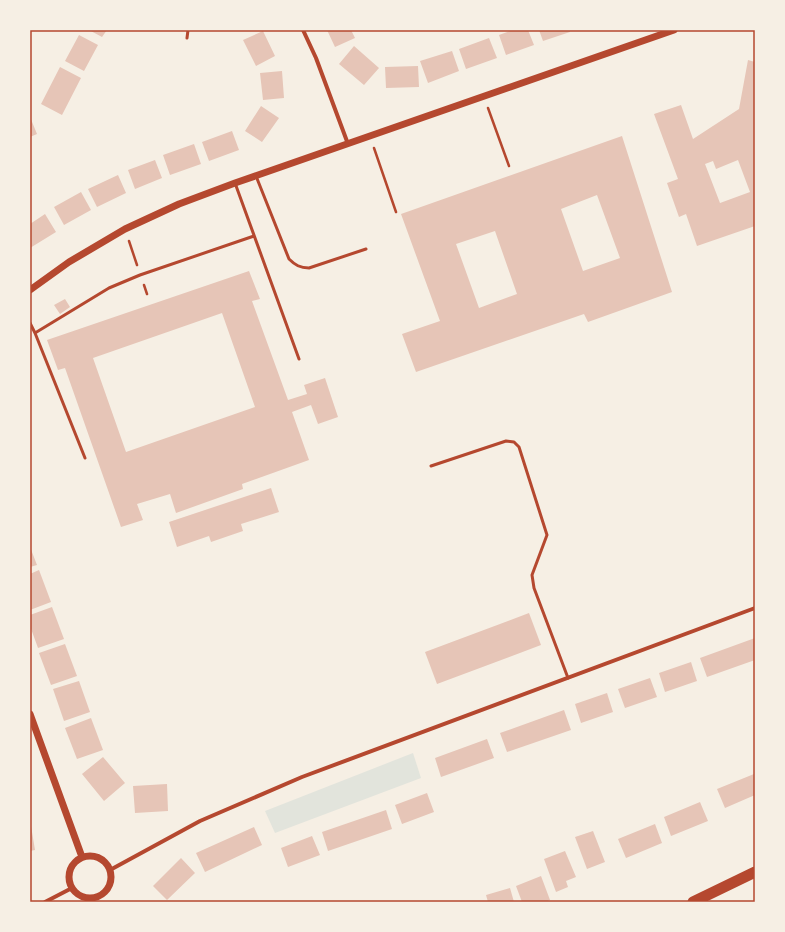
<svg xmlns="http://www.w3.org/2000/svg" width="785" height="932" viewBox="0 0 785 932" font-family="'PT Sans Narrow',sans-serif">
<style>
.green{fill:#e2e4dc}
.building{fill:#e6c5b7;fill-rule:evenodd}
.lines{fill:none;stroke-linecap:round;stroke-linejoin:round}
.path{stroke:#b5482f;stroke-width:2.5}
.service{stroke:#b5482f;stroke-width:3}
.minor{stroke:#b5482f;stroke-width:4}
.tertiary{stroke:#b5482f;stroke-width:7}
.trunk{stroke:#b5482f;stroke-width:11}
.neatline{fill:none;stroke:#b5482f;stroke-width:1.5}
</style>
<rect width="100%" height="100%" fill="#f6efe4"/>
<path class="green" d="M413 753 421 778 275 833 265 811Z"/>
<path class="building" d="M89 30H107L102 37Z
M327 30H351L355 38 335 47Z
M513 30H528L534 45 506 55 499 35Z
M539 30H570V32L543 41Z
M263 31 275 56 256 66 243 40Z
M79 35 98 45 84 71 65 61Z
M489 38 497 58 466 69 459 49Z
M354 46 379 68 364 85 339 64Z
M452 51 459 71 428 83 420 61Z
M748 60 755 62V226L697 246 686 214 679 217 667 183 678 179 654 114 681 105 693 139 739 109ZM738 160 750 192 720 203 705 164 713 161 716 169Z
M418 66 419 87 386 88 385 67Z
M60 67 81 78 62 115 41 104Z
M282 71 284 98 263 100 260 73Z
M261 106 279 118 262 142 245 131Z
M30 117 37 134 30 137Z
M232 131 239 150 209 161 202 142Z
M622 136 672 292 588 322 584 314 416 372 402 334 440 321 401 214ZM597 195 620 258 583 271 561 209ZM495 231 517 294 479 308 456 244Z
M194 144 201 164 170 175 163 155Z
M155 160 162 178 135 189 128 170Z
M118 175 126 193 97 207 88 189Z
M81 192 91 210 64 225 54 207Z
M45 214 56 232 30 248V224Z
M249 271 260 299 252 301 288 400 307 394 304 385 325 378 338 417 318 424 311 405 292 412 309 460 242 484 243 489 176 513 170 494 137 504 143 520 121 527 65 368 58 370 47 340ZM222 313 255 407 126 452 93 358Z
M65 299 70 307 60 314 54 305Z
M271 488 279 512 241 524 243 531 211 542 209 536 177 547 169 522Z
M30 547 37 565 30 567Z
M39 570 51 602 30 610V574Z
M52 607 64 639 38 648 30 626V615Z
M529 613 541 645 437 684 425 652Z
M755 638V660L707 677 700 658Z
M65 644 77 676 51 685 39 653Z
M691 662 697 681 665 692 659 673Z
M650 678 657 697 625 708 618 689Z
M79 681 90 712 64 721 53 689Z
M607 693 613 712 581 723 575 704Z
M564 710 571 730 507 752 500 733Z
M91 718 103 750 77 759 65 728Z
M487 739 494 758 441 777 435 758Z
M103 757 125 783 104 801 82 774Z
M754 774 755 777V795L725 808 717 789Z
M167 784 168 811 135 813 133 786Z
M427 793 434 812 402 824 395 805Z
M700 802 708 821 671 836 664 817Z
M386 810 392 829 328 851 322 832Z
M30 820 35 850 30 851Z
M655 824 662 843 626 858 618 839Z
M254 827 262 845 205 872 196 853Z
M593 831 605 862 587 869 575 837Z
M312 836 320 855 288 867 281 848Z
M565 851 576 877 566 881 568 887 556 892 544 859Z
M181 858 195 873 167 900 153 886Z
M541 876 550 900 545 902H522L516 886Z
M510 888 514 902H488L486 895Z"/>
<g class="lines">
<path class="path" d="M488 108 509 166
M374 148 396 212
M129 241 137 265
M144 285 147 294"/>
<path class="service" d="M187 38 188 30
M256 176 289 259C295 265 300 268 309 268L366 249
M235 183 299 359
M30 323 35 333 85 458
M35 333 109 288 140 275 254 236
M431 466 506 441 514 442 519 447 547 535 532 575 534 588 568 678"/>
<path class="minor" d="M303 30 316 58 348 144
M110 870 200 821 302 777 755 608
M45 902 72 888"/>
<path class="tertiary" d="M30 290 69 262 125 229 179 204 235 183 674 30
M30 714 82 857
M69 877a21 21 0 1 1 42 0a21 21 0 1 1-42 0Z"/>
<path class="trunk" d="M693 902 755 872"/>
</g>
<rect width="785" height="932" fill="none" stroke="#f6efe4" stroke-width="62"/>
<rect x="31" y="31" width="723" height="870" class="neatline"/>
</svg>
